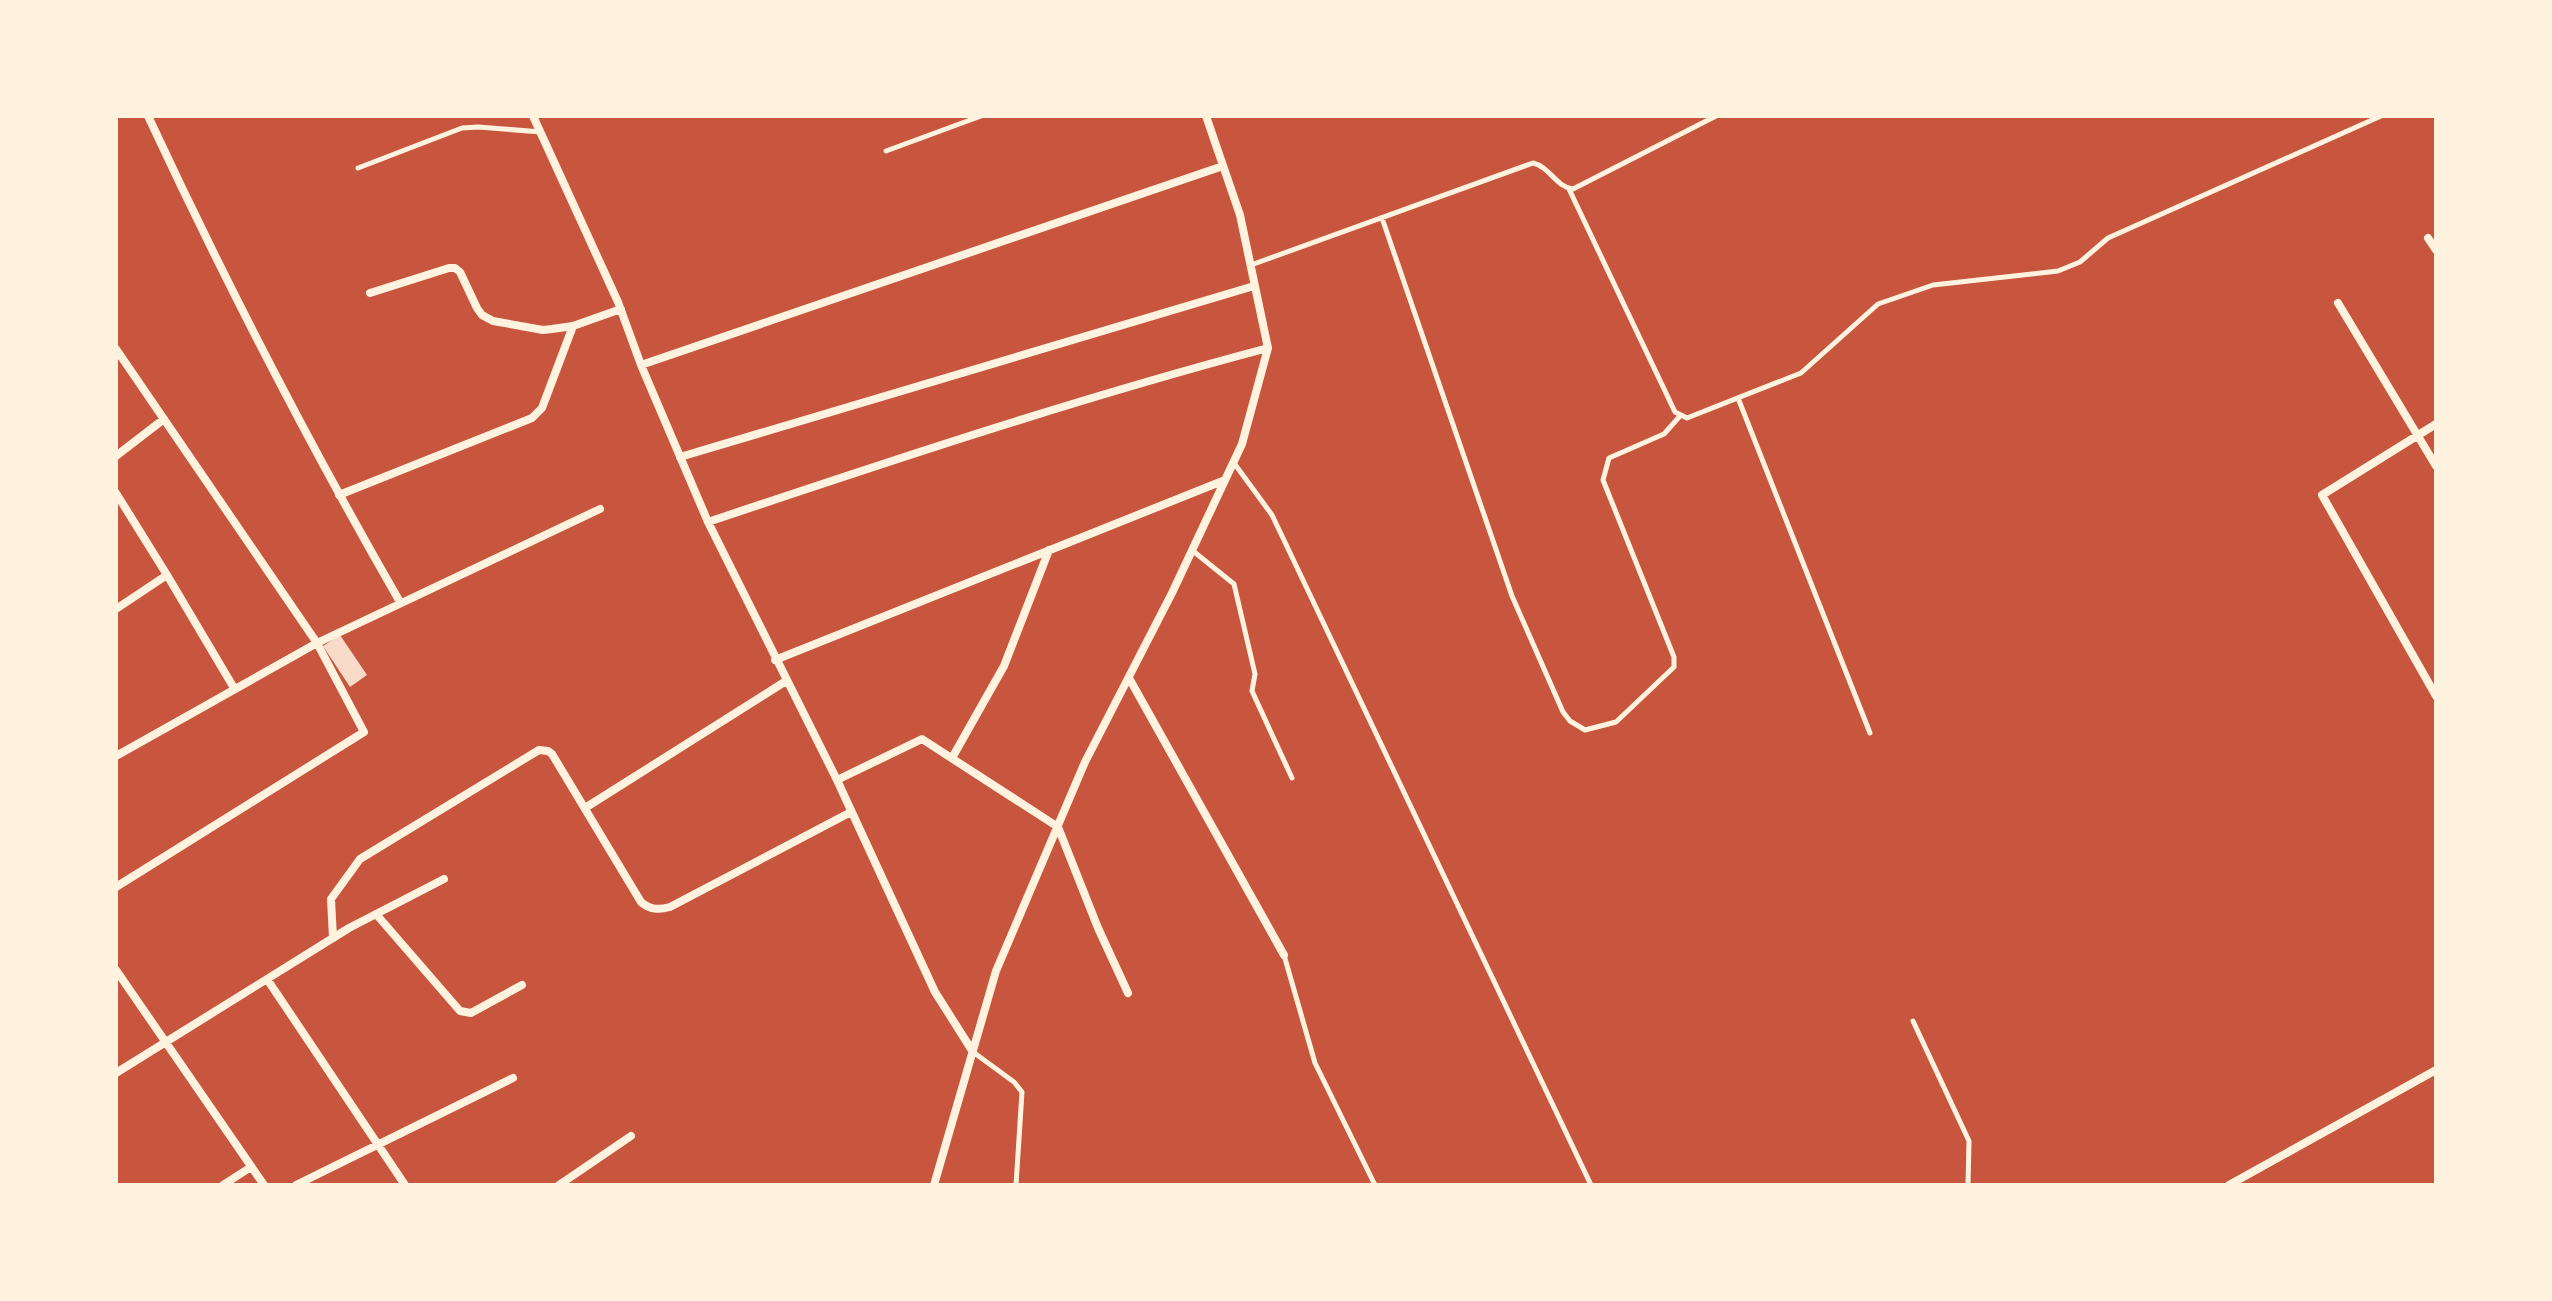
<svg xmlns="http://www.w3.org/2000/svg" width="2552" height="1301" viewBox="0 0 2552 1301" font-family="'DejaVu Sans',sans-serif">
<style>
.building{fill:#f7dbc8}
.lines{fill:none;stroke-linecap:round;stroke-linejoin:round}
.service{stroke:#fff3e0;stroke-width:5}
.minor{stroke:#fff3e0;stroke-width:8}
</style>
<rect width="100%" height="100%" fill="#c8553d"/>
<path class="building" d="M340 635 367 675 350 687 323 646Z"/>
<g class="lines">
<path class="service" d="M886 151 981 116
M358 168 462 128 478 127 541 132
M1569 189 1675 412 1687 418 1801 373 1878 304 1933 285 2058 271 2080 262 2108 238 2381 116
M1382 218 1512 596 1563 712 1570 721 1585 730 1616 722 1674 667V657L1603 480 1609 458 1664 434 1680 416
M1251 265 1533 163C1550 167 1556 187 1573 189L1716 116
M1738 398 1870 733
M1234 463 1272 515 1591 1185
M1193 551 1234 584 1255 674 1252 691 1292 778
M1284 955 1315 1063 1375 1185
M1913 1021 1969 1141 1968 1185
M973 1052 1014 1082 1022 1092 1016 1185"/>
<path class="minor" d="M148 116C225 281 309 444 400 602
M533 116 618 302 641 365 708 522 837 780 935 992 973 1052
M2428 238 2436 250
M370 293 449 268H455L460 272 477 308 482 315 493 321 543 330 552 329 573 326 621 309
M2338 303 2436 466
M116 349 317 643 364 732 116 887
M641 365 1223 166
M2436 424 2322 495 2436 696
M116 456 164 419
M680 457 1254 286
M116 493 167 575 234 688
M339 495 532 418 542 408 573 326
M708 522C893 460 1079 398 1268 348
M116 609 167 575
M775 660 1225 480
M1129 678 1284 955
M116 756 317 643 600 509
M952 758 1004 666 1049 550
M837 780 922 739 1058 827 1098 928 1128 993
M585 808 786 681
M376 914 460 1011 471 1013 522 985
M333 938 331 899 360 859 539 750 548 751 552 754 641 902C650 910 659 910 670 907L851 812
M116 970 264 1185
M267 979 405 1185
M116 1073 349 928 444 879
M223 1185 251 1167
M296 1185 513 1078
M559 1185 631 1136
M934 1185 996 971 1085 762 1172 593 1242 444 1268 348 1240 215 1206 116
M2229 1185 2436 1070"/>
</g>
<rect width="2552" height="1301" fill="none" stroke="#fff3e0" stroke-width="236"/>
</svg>
